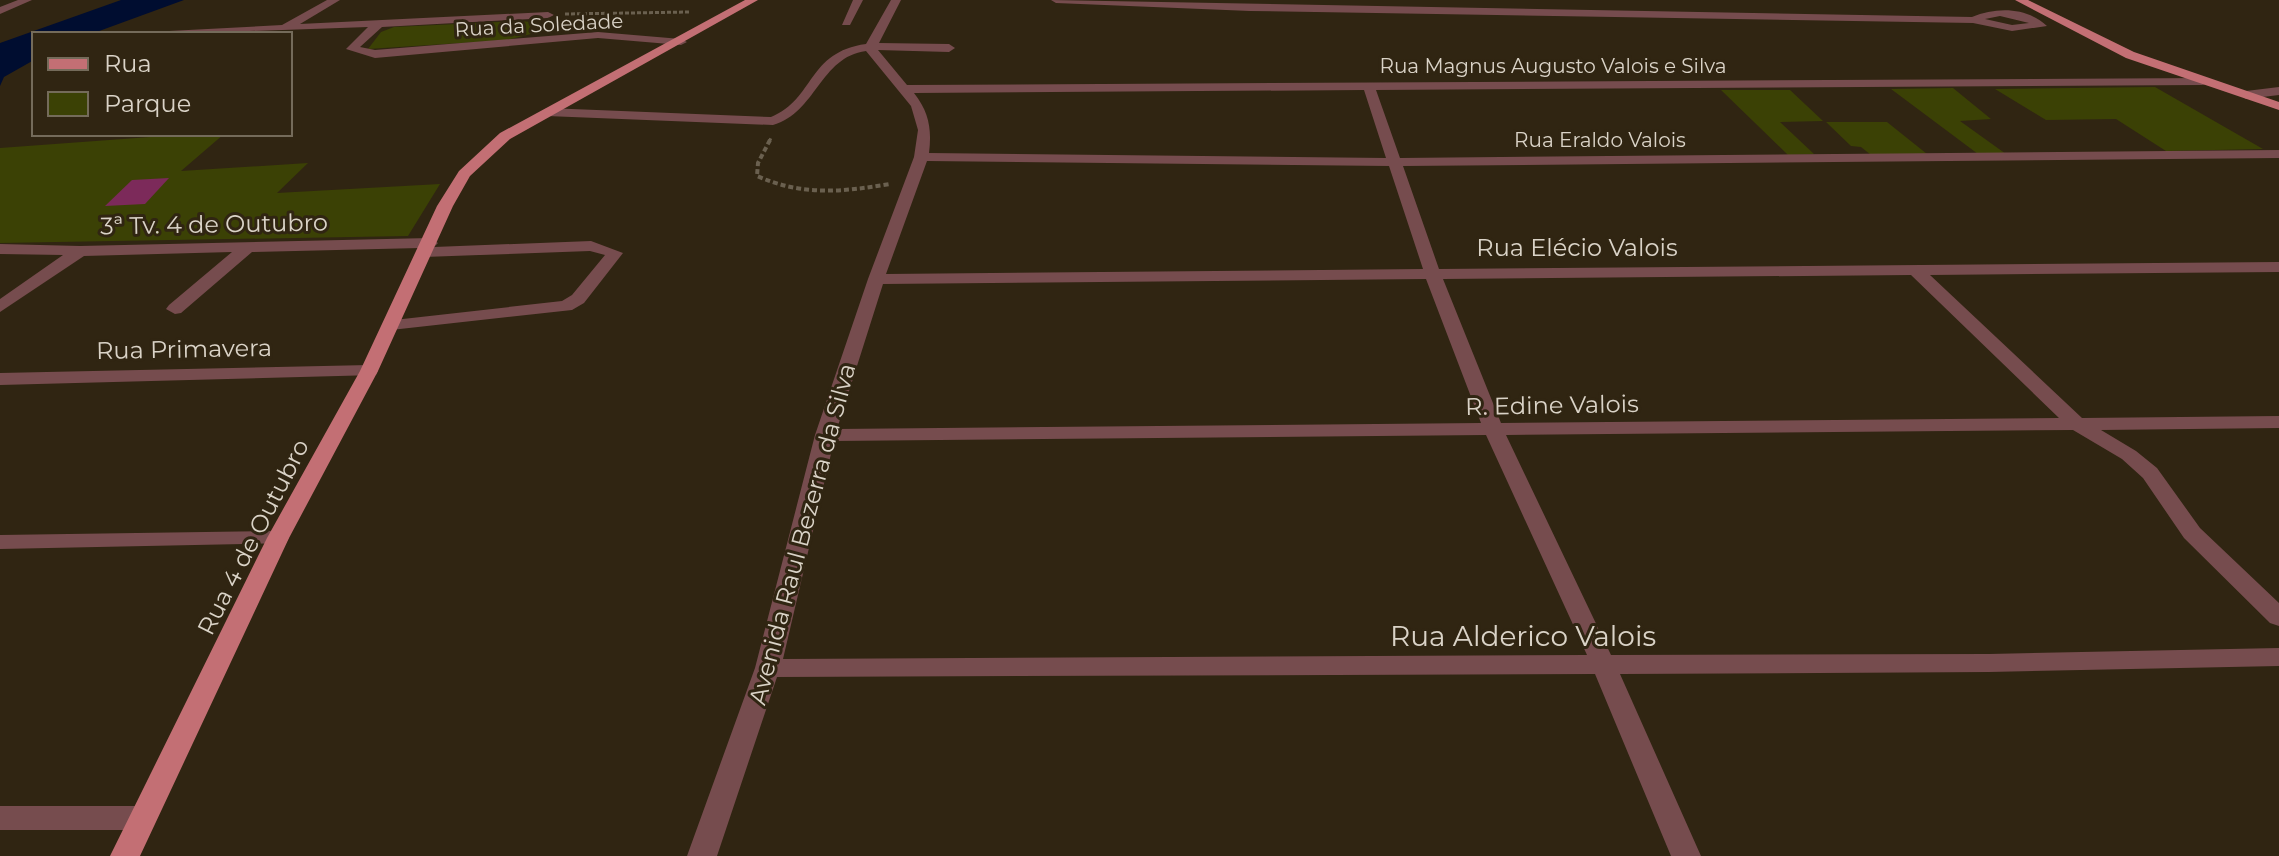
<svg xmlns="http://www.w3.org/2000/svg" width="2279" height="856" viewBox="0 0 2279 856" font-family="Montserrat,sans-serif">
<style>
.green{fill:#3b4105}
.water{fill:#000d30}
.building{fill:#7c2a5a}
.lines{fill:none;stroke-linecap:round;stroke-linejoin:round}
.path-far1{stroke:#6a604f;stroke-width:3;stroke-dasharray:4 2;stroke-linecap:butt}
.path{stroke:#6a604f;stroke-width:4;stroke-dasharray:5 3;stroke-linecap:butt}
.minor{fill:#764c4e;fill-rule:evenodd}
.major{fill:#c36f74;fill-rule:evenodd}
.labels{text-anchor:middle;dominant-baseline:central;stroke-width:6;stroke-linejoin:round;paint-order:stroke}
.far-street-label{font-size:20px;fill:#dad3c7;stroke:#302512}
.street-label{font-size:24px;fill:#dad3c7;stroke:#302512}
.near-street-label{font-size:28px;fill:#dad3c7;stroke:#302512}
</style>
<rect width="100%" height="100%" fill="#302512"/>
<path class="green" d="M520 21 531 22 534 28 531 34 507 40 368 49 381 32 394 27Z
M2155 87 2263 149 2166 151 2116 119 2046 120 1995 89Z
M1953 88 1991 119 1960 121 2006 154H1978L1891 89Z
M1721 90H1790L1823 121 1780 122 1814 154 1788 155Z
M1826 122H1887L1927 154 1871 155 1861 147 1851 146Z
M191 134H224L181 171 308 163 277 193 440 184 408 236 0 243V148Z"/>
<path class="water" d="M121 0H184L91 34H34V60L4 77 0 86V43Z"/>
<path class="building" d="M169 178 145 204 105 206 132 180Z"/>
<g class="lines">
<path class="path-far1" d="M565 14 690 12
M769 142 771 138"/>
<path class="path" d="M770 140 758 163 757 176C802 196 842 192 890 184"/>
<path class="minor" d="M18 0H32L0 14V7Z
M327 0H340L300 24 548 12 554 15 548 18 382 27 360 47 375 50 598 32 681 39 687 42 681 45 598 38 375 58 346 49 368 27 163 34 169 31 282 25Z
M853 0H863L850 25H842Z
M891 0H901L879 43 949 44 955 48 949 52 878 50 907 85 2206 78V84L2202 85 1376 90 1400 158 2279 150V158L1403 166 1439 269 2279 262V272L1930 275 2082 418 2279 416V428L2101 430 2136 451 2157 468 2200 528 2279 603V626L2270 623 2184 538 2143 478 2122 459 2073 430 1506 435 1611 655 1989 654 2279 648V666L1989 672 1620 674 1701 856H1671L1595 674 777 677 717 856H687L755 668 815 435 868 279 914 157 918 130 911 106 866 51C820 57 816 113 773 125L547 116 540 112 547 108 771 117C815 99 807 52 866 44ZM1364 90 1386 158 929 153C932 129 929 112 914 93ZM927 161 1389 166 1423 269 886 274ZM1911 275 2059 418 1501 423 1443 279ZM1426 279 1481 423 837 429 883 284ZM1486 435 1587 655 783 659 834 441Z
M1051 0 1972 17C1997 7 2026 7 2047 26L2012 31 1973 23 1250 11 1056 3ZM2000 16 2029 23 2012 25 1985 19Z
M2279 87V95L2246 99 2240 95 2246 91Z
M430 238 438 243 434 247 591 241 623 253 584 303 572 310 391 330 382 325 385 321 562 301 572 295 605 255 590 251 424 257 416 252 420 248 252 252 181 313 175 314 166 309 169 305 232 252 84 256 0 312V299L63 255 0 254V244L80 246Z
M369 365 378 371 376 375 0 385V373Z
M278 531 286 533 289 538 286 543 0 549V535Z
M0 806H143L153 810 157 818 153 826 143 830H0Z"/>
<path class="major" d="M745 0H758L510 139 470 176 453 206 378 371 289 538 140 856H110L267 538 360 371 437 206 459 171 500 133Z
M2015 0H2028L2134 52 2279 102V110L2126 58Z"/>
</g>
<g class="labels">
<g class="far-street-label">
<text transform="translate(539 25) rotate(-3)">Rua da Soledade</text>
<text x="1553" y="66">Rua Magnus Augusto Valois e Silva</text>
<text x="1600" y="140">Rua Eraldo Valois</text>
</g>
<g class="street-label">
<text transform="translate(214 224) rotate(-1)">3ª Tv. 4 de Outubro</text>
<text x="1577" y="247">Rua Elécio Valois</text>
<text transform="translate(184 349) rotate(-1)">Rua Primavera</text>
<text transform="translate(1552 405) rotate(-1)">R. Edine Valois</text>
<text transform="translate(802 534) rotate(-75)">Avenida Raul Bezerra da Silva</text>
<text transform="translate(253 537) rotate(-63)">Rua 4 de Outubro</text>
</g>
<g class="near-street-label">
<text x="1523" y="636">Rua Alderico Valois</text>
</g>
</g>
<rect x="32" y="32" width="260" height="104" fill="#302512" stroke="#746b5a" stroke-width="2"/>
<rect x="48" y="58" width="40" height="12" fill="#c36f74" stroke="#746b5a" stroke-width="2"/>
<text x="104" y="72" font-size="24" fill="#dad3c7">Rua</text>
<rect x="48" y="92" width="40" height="24" fill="#3b4105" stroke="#746b5a" stroke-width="2"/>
<text x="104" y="112" font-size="24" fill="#dad3c7">Parque</text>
</svg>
